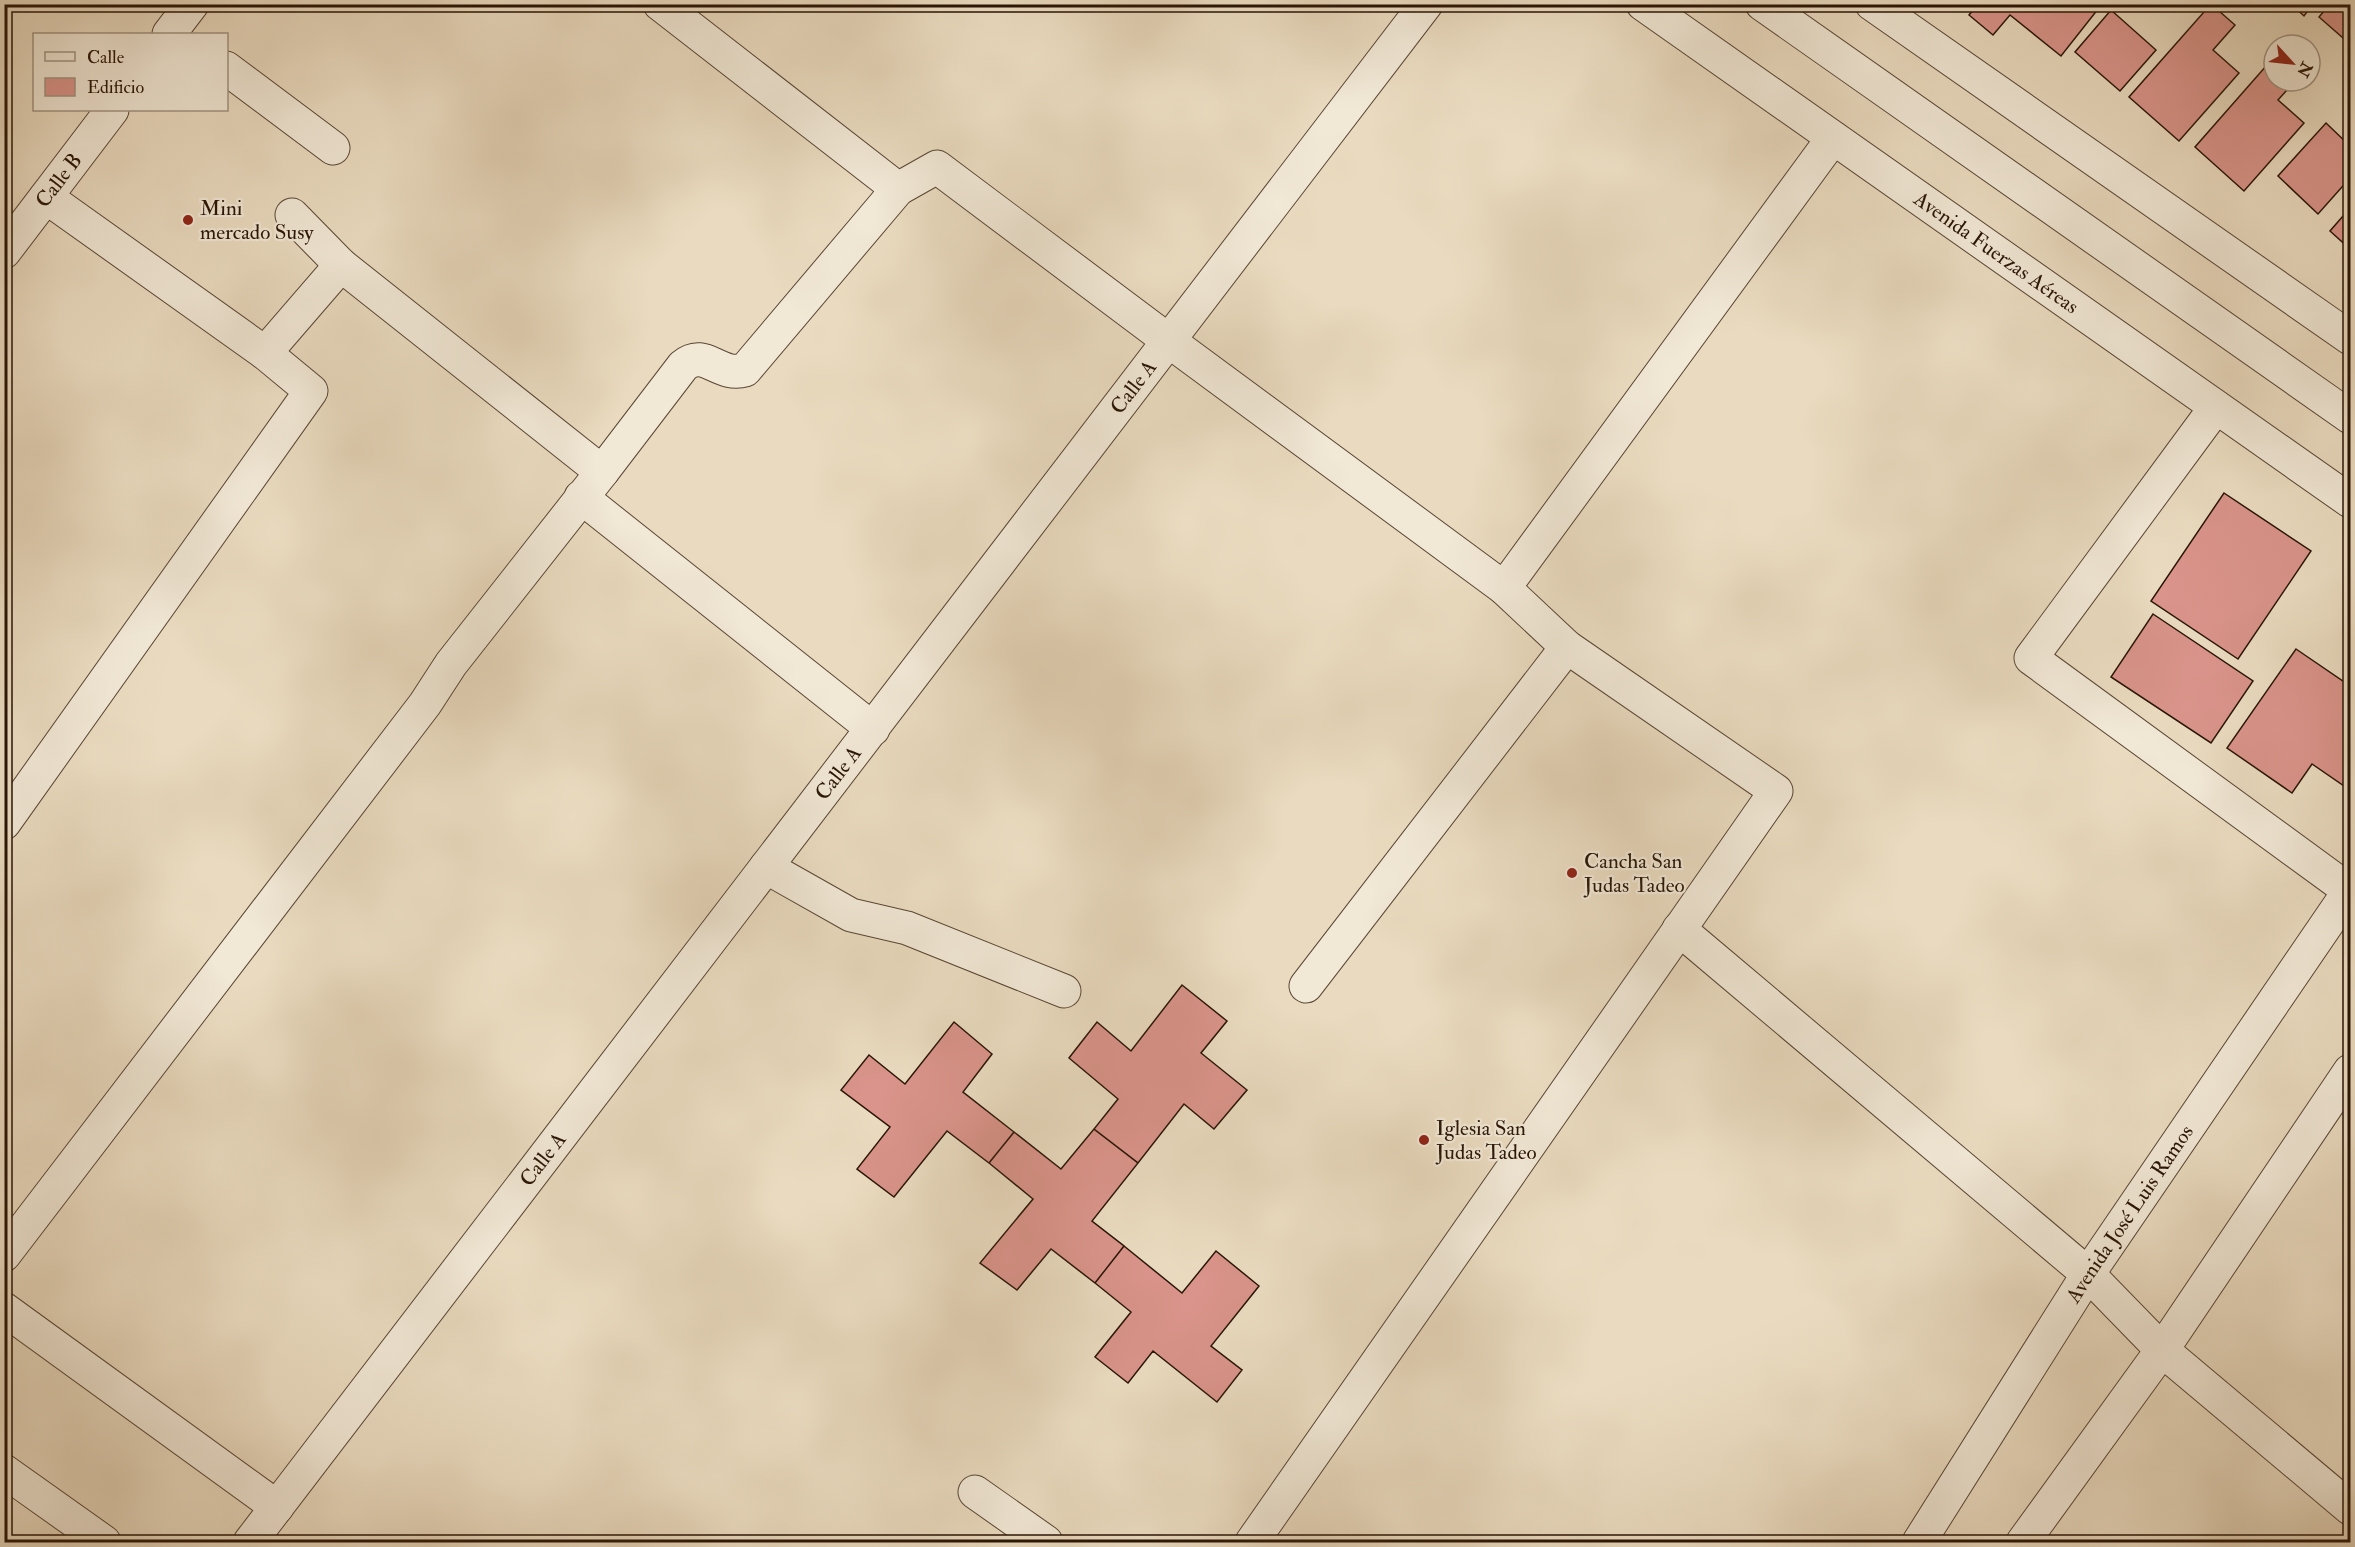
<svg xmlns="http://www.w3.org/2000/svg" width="2355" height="1547" viewBox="0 0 2355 1547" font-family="'IM FELL Double Pica',serif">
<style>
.building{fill:#da948b;stroke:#291506;stroke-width:1.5}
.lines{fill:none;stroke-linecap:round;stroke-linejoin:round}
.minor-casing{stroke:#594634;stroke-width:35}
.tertiary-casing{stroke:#594634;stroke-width:35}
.minor{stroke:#f1e8d6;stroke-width:33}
.tertiary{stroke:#f1e8d6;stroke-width:33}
.poi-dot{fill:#8f2418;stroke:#f1e8d6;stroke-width:2}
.labels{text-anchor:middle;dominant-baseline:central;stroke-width:4.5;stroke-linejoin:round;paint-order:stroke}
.street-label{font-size:21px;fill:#291506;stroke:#f1e8d6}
.poi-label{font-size:21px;fill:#291506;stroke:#f1e8d6;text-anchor:start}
</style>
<rect width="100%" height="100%" fill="#eadbc0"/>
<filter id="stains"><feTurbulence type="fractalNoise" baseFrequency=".00333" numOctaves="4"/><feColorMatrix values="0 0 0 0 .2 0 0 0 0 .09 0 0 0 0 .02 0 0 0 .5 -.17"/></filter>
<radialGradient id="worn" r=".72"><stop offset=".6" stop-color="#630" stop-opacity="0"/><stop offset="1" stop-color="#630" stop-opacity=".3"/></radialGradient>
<path class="building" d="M1978 4H2102L2061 56 2010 15 1993 35 1969 15Z
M2211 4 2235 25 2213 50 2239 73 2179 141 2129 97Z
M2291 4H2313L2304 16Z
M2330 4H2350V44L2319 17Z
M2111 10 2156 50 2120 91 2075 52Z
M2274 57V81H2295L2278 100 2304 123 2244 191 2195 147Z
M2326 123 2350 146V178L2318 214 2278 176Z
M2350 208V249L2330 231Z
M2224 493 2311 551 2238 659 2151 601Z
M2153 614 2253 681 2211 743 2111 677Z
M2296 649 2350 686V790L2312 764 2292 793 2227 748Z
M1182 985 1227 1021 1201 1053 1247 1090 1214 1129 1184 1104 1138 1163 1094 1129 1118 1099 1069 1058 1097 1022 1131 1051Z
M954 1022 992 1054 963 1092 1014 1132 989 1163 947 1131 894 1197 857 1169 890 1127 841 1090 869 1055 905 1084Z
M1094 1129 1138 1163 1092 1221 1124 1246 1095 1283 1051 1249 1017 1290 980 1263 1033 1199 989 1163 1014 1132 1061 1169Z
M1124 1246 1182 1293 1216 1251 1259 1286 1211 1346 1242 1370 1217 1402 1153 1351 1128 1383 1095 1357 1131 1312 1095 1283Z"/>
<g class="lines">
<g class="minor-casing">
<g id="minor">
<path d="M660 4 898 189"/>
<path d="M1872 4 2350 338"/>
<path d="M169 34 192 4"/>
<path d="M226 68 333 148"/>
<path d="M292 215 341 265 602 472 683 366C705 347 719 378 745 370L898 189 937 167 1169 341 1504 588 1567 647 1776 791 1252 1542"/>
<path id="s1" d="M4 252 112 110"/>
<path d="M265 353 341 265"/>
<path d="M2216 407 2031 658 2350 891"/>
<path d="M581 497 873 729"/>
<path d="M1504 588 1833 138"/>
<path d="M4 823 311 391 265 353 46 197"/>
<path d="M766 867 851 915 907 928 1064 991"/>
<path d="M1679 929 2088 1274 2162 1350 2350 1508"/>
<path d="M1306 986 1567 647"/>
<path d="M4 1255 425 704 451 664 602 472"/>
<path d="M4 1309 277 1507"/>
<path d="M4 1471 104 1542"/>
<path d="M975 1492 1046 1542"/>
<path id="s2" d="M250 1542 1426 4"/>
<path id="s3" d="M1919 1542 2088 1274 2350 890"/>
<path d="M2023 1542 2162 1350 2350 1071"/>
</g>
</g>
<g class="tertiary-casing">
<g id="tertiary">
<path id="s4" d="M1643 4 2350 501"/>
<path d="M1762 4 2350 417"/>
</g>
</g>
<use href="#minor" class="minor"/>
<use href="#tertiary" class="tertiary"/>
</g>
<g class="poi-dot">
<circle cx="188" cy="220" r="6"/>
<circle cx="1572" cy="873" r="6"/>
<circle cx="1424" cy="1140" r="6"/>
</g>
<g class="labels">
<g class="street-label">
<text stroke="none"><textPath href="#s1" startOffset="90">Calle B</textPath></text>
<text stroke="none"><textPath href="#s4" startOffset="432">Avenida Fuerzas Aéreas</textPath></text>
<text stroke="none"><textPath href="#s2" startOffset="1454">Calle A</textPath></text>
<text stroke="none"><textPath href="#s2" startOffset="968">Calle A</textPath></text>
<text stroke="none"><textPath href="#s2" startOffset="482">Calle A</textPath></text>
<text stroke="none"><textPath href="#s3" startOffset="390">Avenida José Luis Ramos</textPath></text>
</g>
<g class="poi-label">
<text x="200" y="208">Mini<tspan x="200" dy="24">mercado Susy</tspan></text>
<text x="1584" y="861">Cancha San<tspan x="1584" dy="24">Judas Tadeo</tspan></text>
<text x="1436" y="1128">Iglesia San<tspan x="1436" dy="24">Judas Tadeo</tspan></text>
</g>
</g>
<rect width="2355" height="1547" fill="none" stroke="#eadbc0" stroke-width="24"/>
<rect x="6" y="6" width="2343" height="1535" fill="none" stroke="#291506" stroke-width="3"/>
<rect x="12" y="12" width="2331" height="1523" fill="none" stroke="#291506" stroke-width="1.5"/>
<rect x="33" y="33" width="195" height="78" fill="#f1e8d6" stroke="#a19483" stroke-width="1.5"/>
<rect x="45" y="52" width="30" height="9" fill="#f1e8d6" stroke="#a19483" stroke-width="1.5"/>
<text x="87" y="63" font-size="18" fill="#291506">Calle</text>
<rect x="45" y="78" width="30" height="18" fill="#da948b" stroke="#a19483" stroke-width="1.5"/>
<text x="87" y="93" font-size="18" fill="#291506">Edificio</text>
<g transform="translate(2292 63) rotate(117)"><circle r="28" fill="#f1e8d6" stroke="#a19483" stroke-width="1.5"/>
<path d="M0-4.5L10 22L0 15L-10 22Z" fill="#8f2418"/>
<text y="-9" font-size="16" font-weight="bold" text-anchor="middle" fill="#291506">N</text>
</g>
<rect width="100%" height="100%" filter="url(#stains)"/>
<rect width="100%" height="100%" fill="url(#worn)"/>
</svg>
